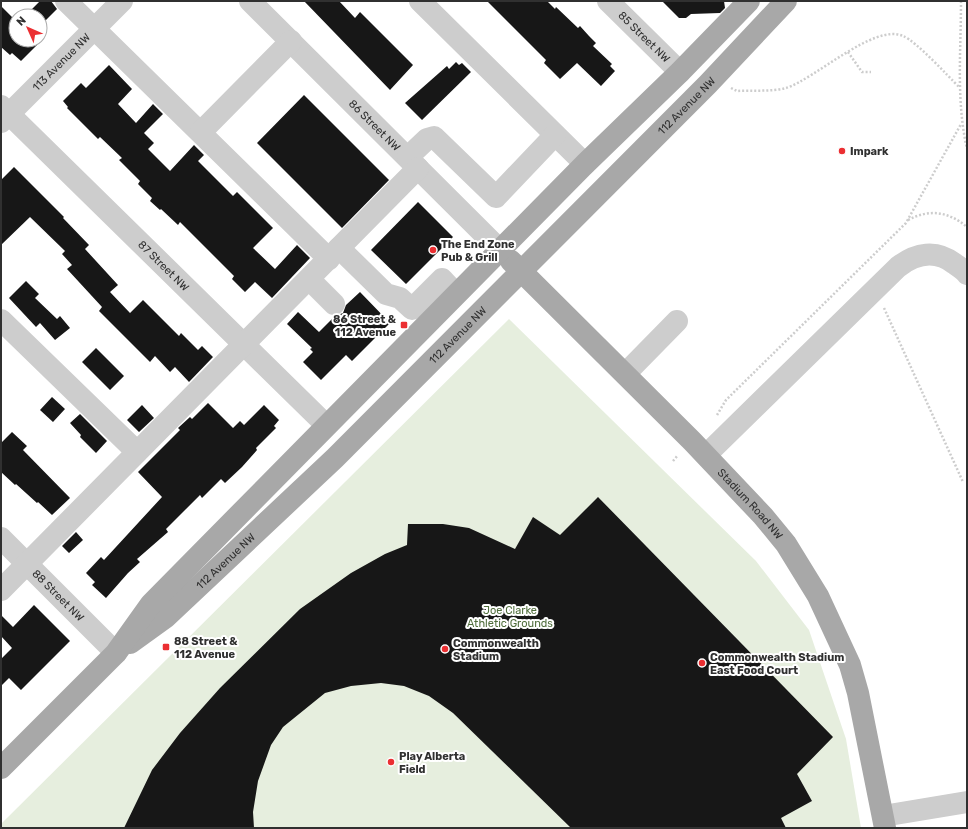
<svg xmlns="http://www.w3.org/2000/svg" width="968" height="829" viewBox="0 0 968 829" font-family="Rubik,sans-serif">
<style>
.green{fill:#e6eede}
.building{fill:#171717}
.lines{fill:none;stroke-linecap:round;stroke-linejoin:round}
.path{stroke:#cdcdcd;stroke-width:2.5;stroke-dasharray:2 2;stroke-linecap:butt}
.minor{stroke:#cdcdcd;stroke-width:22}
.major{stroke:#a8a8a8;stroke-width:22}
.poi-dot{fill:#eb2f32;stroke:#fff;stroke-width:1.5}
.labels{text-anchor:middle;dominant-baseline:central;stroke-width:4;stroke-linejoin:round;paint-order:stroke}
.street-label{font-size:11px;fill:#303030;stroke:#fff}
.poi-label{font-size:11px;font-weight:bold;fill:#303030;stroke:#fff;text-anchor:start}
.park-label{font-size:11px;fill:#506e3c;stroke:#fff}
</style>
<rect width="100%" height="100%" fill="#fff"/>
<path class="green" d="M509 319 756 561 809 630 846 739 861 828H1V824Z"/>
<path class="building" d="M40 1H51L57 9 40 26V16H25Z
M304 1H339L355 18 360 12 413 65 390 90Z
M487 1H547L555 9 556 7 578 28 580 26 589 36 596 43 593 46 612 64 610 66 615 71 601 86 577 63 560 79 544 63 546 60Z
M662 1H724L725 8 720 13 691 14 686 18H679Z
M1 6 16 21V40H40V38L42 40 21 61 12 53 10 55 1 47Z
M456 62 459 65 462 63 471 72 422 120 405 103 447 66 449 69Z
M109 65 132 89 118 104 136 123 153 104 163 114 144 133 154 143 148 149 170 171 194 145 204 155 198 161 233 196 237 192 273 228 253 248 275 269 297 245 310 258 272 298 255 282 245 292 232 279 234 276 180 222 178 225 161 209 160 210 150 201 152 198 138 184 140 181 119 160 122 158 100 137 98 139 67 108 68 107 63 101 81 83 86 88Z
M304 95 389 180 342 228 257 143Z
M14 167 64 217 63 218 89 245 85 249 118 285 110 292 130 313 143 300 179 336 181 333 198 350 202 346 213 357 189 382 175 367 170 372 155 356 150 362 99 311 102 307 67 269 72 265 62 254 65 251 30 217 1 245V180Z
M418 202 453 237 406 284 371 250Z
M26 281 39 294 35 298 57 319 60 316 70 328 55 340 40 323 36 327 9 298Z
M360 292 390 323 352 361 346 355 321 380 303 362 313 352 310 349 312 348 287 324 298 312 319 332 335 316 343 313 346 305Z
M96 348 124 376 110 390 82 362Z
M52 397 65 409 53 422 40 410Z
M208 403 233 428 240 421 244 425 264 405 279 420 274 426 276 428 256 448 257 450 242 467 225 483 221 479 202 498 200 495 166 529 168 532 137 559 140 562 128 573 106 598 92 585 95 582 86 573 101 557 104 560 162 497 138 472 180 430 178 428 190 417 192 419Z
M142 405 154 418 139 432 127 420Z
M80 414 107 441 96 453 80 437 81 435 70 423Z
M12 432 27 446 23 450 70 498 52 515 38 502 37 503 16 484 15 485 1 472V443Z
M598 497 833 737 797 774 812 801 781 818 786 828H571L453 713 429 696 404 686 381 683 351 686 325 693 283 727 271 745 258 781 253 812 254 828H124L152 770 180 733 220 688 300 609 351 573 385 554 407 545 408 524H443L469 528 515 549 533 517 560 535Z
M76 532 83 540 69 553 62 546Z
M34 605 70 641 21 690 9 678 1 686V659L12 648 1 636V615L13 627Z"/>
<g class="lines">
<path class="path" d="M961 1C961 51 956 101 967 149
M848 52 862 72H871
M731 88 737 91C752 90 771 92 786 88 815 79 874 23 903 36 916 41 948 76 959 87
M908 220C929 209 948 211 967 227
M884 308 963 482
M717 415 726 400 906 223 961 124
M673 461 678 455"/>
<g class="minor">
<path d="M66 1 329 259"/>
<path id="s1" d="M250 1 500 250"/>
<path d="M420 1 585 164"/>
<path id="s2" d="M608 1 680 72"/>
<path id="s3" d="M1 106 326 425"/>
<path id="s4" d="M1 122 122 1"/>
<path d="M201 132 291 41"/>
<path d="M408 157 427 139 434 137 496 197 555 135"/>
<path d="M339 248 386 294 400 298 412 309 442 279 456 294"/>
<path d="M309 279 334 304"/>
<path d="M1 320 137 452"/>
<path d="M625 374 677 321"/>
<path d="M706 455 898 267C916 253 936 249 955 264 959 267 964 270 967 274"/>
<path id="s5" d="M1 538 116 653"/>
<path d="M1 590 418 168"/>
<path d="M883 816 967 802"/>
</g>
<g class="major">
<path id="s6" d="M511 261 692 441 763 516 786 544 818 596 850 665 858 693 885 828"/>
<path id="s7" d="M130 643 166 617 335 458 708 84 786 1"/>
<path d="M1 768 116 653 151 604 585 164 680 72 749 1"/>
</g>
</g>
<g class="poi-dot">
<circle cx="842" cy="151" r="4"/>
<circle cx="433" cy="250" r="4"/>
<rect x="400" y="321" width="8" height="8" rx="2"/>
<rect x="162" y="643" width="8" height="8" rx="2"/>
<circle cx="445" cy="649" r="4"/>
<circle cx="702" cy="663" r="4"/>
<circle cx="391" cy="762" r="4"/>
</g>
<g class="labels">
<g class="street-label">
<text stroke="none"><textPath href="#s2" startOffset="51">85 Street NW</textPath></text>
<text stroke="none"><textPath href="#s4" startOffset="85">113 Avenue NW</textPath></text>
<text stroke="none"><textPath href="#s7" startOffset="774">112 Avenue NW</textPath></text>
<text stroke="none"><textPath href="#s1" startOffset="176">86 Street NW</textPath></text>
<text stroke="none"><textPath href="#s3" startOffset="228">87 Street NW</textPath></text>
<text stroke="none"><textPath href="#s7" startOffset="450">112 Avenue NW</textPath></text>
<text stroke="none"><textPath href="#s6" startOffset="341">Stadium Road NW</textPath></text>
<text stroke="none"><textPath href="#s7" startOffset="126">112 Avenue NW</textPath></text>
<text stroke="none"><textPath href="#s5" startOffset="81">88 Street NW</textPath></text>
</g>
<g class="poi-label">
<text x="850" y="151">Impark</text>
<text x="441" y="244">The End Zone<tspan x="441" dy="13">Pub &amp; Grill</tspan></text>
<text x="396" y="319" text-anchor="end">86 Street &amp;<tspan x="396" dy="13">112 Avenue</tspan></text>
<text x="174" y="641">88 Street &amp;<tspan x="174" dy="13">112 Avenue</tspan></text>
<text x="453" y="643">Commonwealth<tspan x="453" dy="13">Stadium</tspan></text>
<text x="710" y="657">Commonwealth Stadium<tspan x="710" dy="13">East Food Court</tspan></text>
<text x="399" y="756">Play Alberta<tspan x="399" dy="13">Field</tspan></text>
</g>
<g class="park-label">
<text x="510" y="610">Joe Clarke<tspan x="510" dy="13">Athletic Grounds</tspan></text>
</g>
</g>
<rect width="968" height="829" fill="none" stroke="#303030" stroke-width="4"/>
<g transform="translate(28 28) rotate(315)"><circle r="19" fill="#ffffff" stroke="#acacac"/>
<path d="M0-3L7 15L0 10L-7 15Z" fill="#eb2f32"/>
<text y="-6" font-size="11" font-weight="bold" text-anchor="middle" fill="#303030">N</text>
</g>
</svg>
